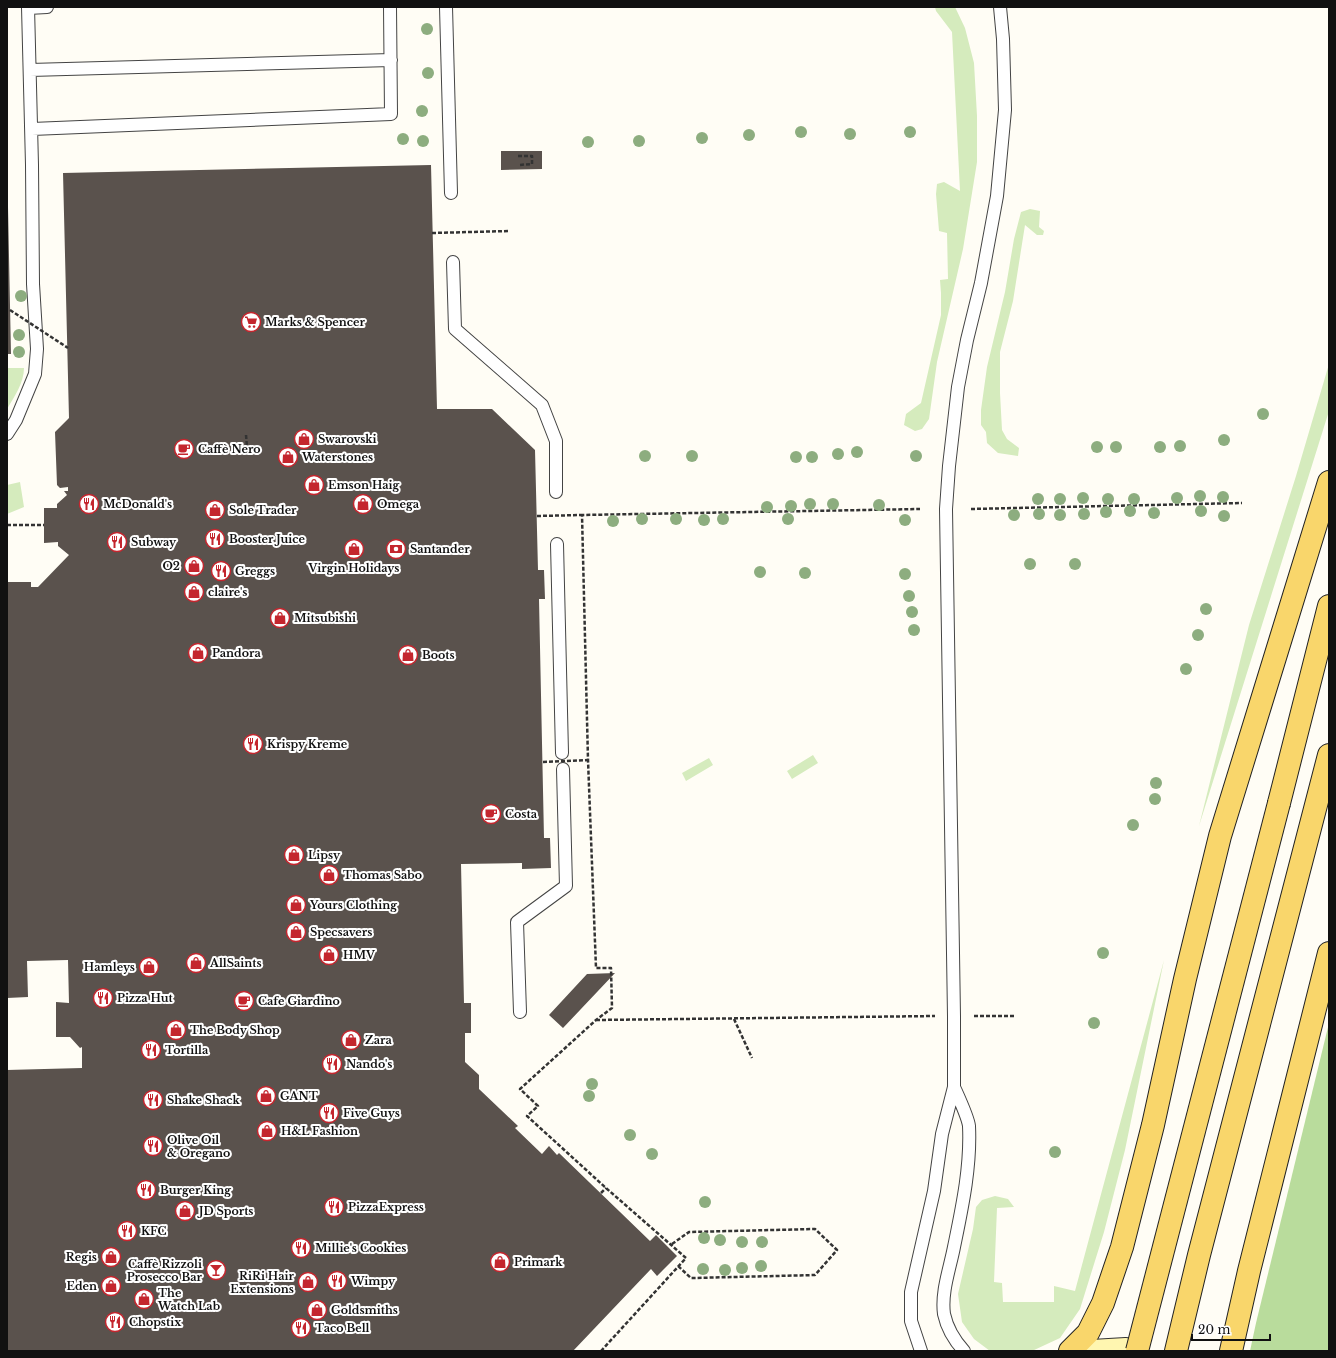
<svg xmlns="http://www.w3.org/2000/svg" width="1336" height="1358" viewBox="0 0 1336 1358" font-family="'Libre Baskerville',serif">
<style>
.green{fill:#d5ebbd}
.forest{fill:#b9dc9c}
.building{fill:#5a524d}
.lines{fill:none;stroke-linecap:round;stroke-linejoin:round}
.lane-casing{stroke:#444;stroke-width:14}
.secondary-casing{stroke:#333;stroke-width:24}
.primary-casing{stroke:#222;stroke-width:24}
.path{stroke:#333;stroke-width:2.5;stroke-dasharray:4 2;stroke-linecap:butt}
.lane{stroke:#fff;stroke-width:12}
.secondary{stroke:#fff6b0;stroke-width:22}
.primary{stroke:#f9d66b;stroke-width:22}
.primary-bridge-casing{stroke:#222;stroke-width:24;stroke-linecap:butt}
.path-bridge{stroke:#333;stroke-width:2.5;stroke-dasharray:4 2;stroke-linecap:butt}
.primary-bridge{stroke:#f9d66b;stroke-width:22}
.tree{fill:#8dad7f}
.labels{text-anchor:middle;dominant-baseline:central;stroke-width:4;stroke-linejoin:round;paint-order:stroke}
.poi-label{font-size:11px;font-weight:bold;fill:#111;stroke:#fff;text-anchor:start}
</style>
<rect width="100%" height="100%" fill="#fffdf5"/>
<path class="green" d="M935 7H955L965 28 974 63 977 116V162L963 249 937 362 929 419 922 429 915 431 904 425 906 414 921 403 941 315V293L940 280 948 279 947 233 939 231 936 194 937 184 944 182 960 191 952 32 936 11Z
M1030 209 1040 211 1039 227 1044 231 1043 235H1037L1025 225 1013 301 1000 352V393L1002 430 1007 439 1019 448 1018 456 998 453 987 443 986 432 981 425V410L987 367 1005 292 1014 239 1021 212Z
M1329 364V411L1199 826 1249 625 1296 476Z
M7 368H24C24 383 14 397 7 409Z
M20 482 24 507 7 514V485Z
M813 755 818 763 792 779 787 771Z
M709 758 713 765 686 781 682 773Z
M1164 960 1125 1150 1104 1232 1080 1309 1060 1338 1032 1351H990L974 1339 962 1322 958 1294 973 1229 976 1207 982 1200 995 1196 1008 1199 1014 1207 997 1208 994 1282 1002 1283 1003 1302H1054V1286L1075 1291Z"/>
<path class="forest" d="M1329 1023V1351H1250L1256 1323Z"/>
<path class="building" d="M501 151H542V169L501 170Z
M431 165 437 409H492L535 450 538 570H544L545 599H539L544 838H550L551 868 522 869V863L461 864 464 1003H471V1033H465V1062L479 1075V1089L518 1126 515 1128 542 1154 549 1146 557 1155 559 1153 650 1241 656 1235 677 1256 657 1276 651 1269 573 1351H7V1070L82 1068V1047L80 1048 70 1037H56V1002L69 1003 68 960 27 961 28 997 7 998V582H31V587H38L69 555 58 546V542L44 543V508H57V504L67 495 64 491H68V487L60 488 57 485 55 432 69 418 63 173Z
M7 207H8L11 354H7Z
M615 973 563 1028 549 1015 587 974Z"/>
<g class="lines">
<g class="lane-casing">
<path id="lane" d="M446 7 451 193
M28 8 47 7
M30 70 391 60
M32 129 391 114 390 7
M453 262 455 329 542 405 556 441V492
M7 434 16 420 35 374 37 349 33 284 32 165 28 7
M557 544 562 753
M520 1012 517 922 566 886 563 769
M954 1087C958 1096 968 1117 969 1126 971 1167 962 1208 954 1247 950 1268 941 1292 944 1314 947 1328 954 1340 964 1351
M921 1351 911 1321V1292L934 1191 942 1134 954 1087V1016L946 509 949 466 958 387 967 340 981 283 997 196 1005 110 1003 39 1000 7"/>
</g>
<g class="secondary-casing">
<path id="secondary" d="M1092 1351 1126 1349 1137 1351"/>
</g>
<g class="primary-casing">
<path id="primary" d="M1279 803 1329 606
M1070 1351 1088 1333 1103 1303 1122 1247 1153 1125 1185 979 1220 836 1329 482
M1176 1351 1199 1255 1329 755
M1231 1351 1249 1271 1329 953"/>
</g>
<path class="path" d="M518 156H532V164L519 165
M246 435 247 447
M971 509 1242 503
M537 516 582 515
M7 525H44
M974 1016H1015
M734 1019 752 1058
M596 1020 935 1016
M601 1193 606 1188
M672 1244 689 1232 815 1229 837 1250 815 1275 694 1278H691L678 1266
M601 1351 686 1258 606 1188 527 1116 538 1106 520 1089 596 1020 612 1008 611 968H596L588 760 582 515 920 509"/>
<use href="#lane" class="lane"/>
<use href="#secondary" class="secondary"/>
<use href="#primary" class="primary"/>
<g class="primary-bridge-casing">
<path id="primary-bridge" d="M1137 1351 1279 803"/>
</g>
<path class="path-bridge" d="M432 233 509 231
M10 310 68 348
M543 762 588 760"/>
<use href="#primary-bridge" class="primary-bridge"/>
</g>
<g class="tree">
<circle cx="427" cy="29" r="6"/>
<circle cx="428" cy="73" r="6"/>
<circle cx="422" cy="111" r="6"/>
<circle cx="801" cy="132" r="6"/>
<circle cx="910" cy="132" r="6"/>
<circle cx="850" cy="134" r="6"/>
<circle cx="749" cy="135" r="6"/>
<circle cx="702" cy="138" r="6"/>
<circle cx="403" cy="139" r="6"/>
<circle cx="423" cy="141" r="6"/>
<circle cx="639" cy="141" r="6"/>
<circle cx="588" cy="142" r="6"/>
<circle cx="21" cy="296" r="6"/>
<circle cx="19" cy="335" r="6"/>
<circle cx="19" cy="352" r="6"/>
<circle cx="1263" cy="414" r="6"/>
<circle cx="1224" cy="440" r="6"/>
<circle cx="1180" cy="446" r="6"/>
<circle cx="1097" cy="447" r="6"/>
<circle cx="1116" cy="447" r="6"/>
<circle cx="1160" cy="447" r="6"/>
<circle cx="857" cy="452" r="6"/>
<circle cx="838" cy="454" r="6"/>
<circle cx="645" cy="456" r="6"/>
<circle cx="692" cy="456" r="6"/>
<circle cx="916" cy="456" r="6"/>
<circle cx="796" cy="457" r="6"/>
<circle cx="812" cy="457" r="6"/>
<circle cx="1200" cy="496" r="6"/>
<circle cx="1223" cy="497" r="6"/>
<circle cx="1083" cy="498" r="6"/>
<circle cx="1177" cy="498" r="6"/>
<circle cx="1038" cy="499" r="6"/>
<circle cx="1060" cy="499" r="6"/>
<circle cx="1108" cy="499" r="6"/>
<circle cx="1134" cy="499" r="6"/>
<circle cx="810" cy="504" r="6"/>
<circle cx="833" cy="504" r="6"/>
<circle cx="879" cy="505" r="6"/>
<circle cx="791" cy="506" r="6"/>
<circle cx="767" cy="507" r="6"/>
<circle cx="1130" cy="511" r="6"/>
<circle cx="1201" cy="511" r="6"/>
<circle cx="1106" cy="512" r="6"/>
<circle cx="1154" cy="513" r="6"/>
<circle cx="1039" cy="514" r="6"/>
<circle cx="1084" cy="514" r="6"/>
<circle cx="1014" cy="515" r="6"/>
<circle cx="1060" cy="515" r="6"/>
<circle cx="1224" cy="516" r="6"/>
<circle cx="642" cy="519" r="6"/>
<circle cx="676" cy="519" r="6"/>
<circle cx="723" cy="519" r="6"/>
<circle cx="788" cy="519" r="6"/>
<circle cx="704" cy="520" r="6"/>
<circle cx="905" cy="520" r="6"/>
<circle cx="613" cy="521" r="6"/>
<circle cx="1030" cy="564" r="6"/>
<circle cx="1075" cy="564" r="6"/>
<circle cx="760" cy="572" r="6"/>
<circle cx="805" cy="573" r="6"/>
<circle cx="905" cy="574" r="6"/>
<circle cx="909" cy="596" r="6"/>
<circle cx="1206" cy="609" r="6"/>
<circle cx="912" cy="612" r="6"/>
<circle cx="914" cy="630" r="6"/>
<circle cx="1198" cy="635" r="6"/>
<circle cx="1186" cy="669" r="6"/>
<circle cx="1156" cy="783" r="6"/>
<circle cx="1155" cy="799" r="6"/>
<circle cx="1133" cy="825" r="6"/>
<circle cx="1103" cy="953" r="6"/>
<circle cx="1094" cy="1023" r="6"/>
<circle cx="592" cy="1084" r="6"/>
<circle cx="589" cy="1096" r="6"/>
<circle cx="630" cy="1135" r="6"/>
<circle cx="1055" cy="1152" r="6"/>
<circle cx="652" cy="1154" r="6"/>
<circle cx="705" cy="1202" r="6"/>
<circle cx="704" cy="1238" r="6"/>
<circle cx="720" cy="1240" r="6"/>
<circle cx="742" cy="1242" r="6"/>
<circle cx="762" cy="1242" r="6"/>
<circle cx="761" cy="1266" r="6"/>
<circle cx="742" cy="1268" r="6"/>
<circle cx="703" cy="1269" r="6"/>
<circle cx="725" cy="1270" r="6"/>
</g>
<defs>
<g id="supermarket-ring" transform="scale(1)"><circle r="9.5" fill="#fff" stroke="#c4262e" stroke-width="1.5"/><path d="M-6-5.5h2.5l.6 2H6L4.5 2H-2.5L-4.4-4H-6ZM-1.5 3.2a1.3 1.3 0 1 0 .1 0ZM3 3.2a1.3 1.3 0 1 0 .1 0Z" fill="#c4262e"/></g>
<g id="shop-ring" transform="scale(1)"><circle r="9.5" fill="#fff" stroke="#c4262e" stroke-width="1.5"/><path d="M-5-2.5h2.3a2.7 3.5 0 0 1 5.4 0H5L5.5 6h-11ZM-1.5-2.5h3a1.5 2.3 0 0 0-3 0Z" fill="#c4262e"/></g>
<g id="cafe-ring" transform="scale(1)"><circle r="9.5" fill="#fff" stroke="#c4262e" stroke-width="1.5"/><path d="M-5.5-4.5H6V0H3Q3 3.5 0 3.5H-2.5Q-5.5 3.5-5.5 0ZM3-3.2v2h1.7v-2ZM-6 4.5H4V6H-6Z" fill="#c4262e"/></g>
<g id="restaurant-ring" transform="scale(1)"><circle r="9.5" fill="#fff" stroke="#c4262e" stroke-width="1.5"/><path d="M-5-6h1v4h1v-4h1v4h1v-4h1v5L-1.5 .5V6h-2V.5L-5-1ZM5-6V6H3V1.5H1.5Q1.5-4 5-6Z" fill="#c4262e"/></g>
<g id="bank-ring" transform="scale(1)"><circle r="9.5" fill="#fff" stroke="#c4262e" stroke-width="1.5"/><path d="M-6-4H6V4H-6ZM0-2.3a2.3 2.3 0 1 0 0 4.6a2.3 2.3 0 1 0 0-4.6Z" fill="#c4262e"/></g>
<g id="bar-ring" transform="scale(1)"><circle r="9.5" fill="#fff" stroke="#c4262e" stroke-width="1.5"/><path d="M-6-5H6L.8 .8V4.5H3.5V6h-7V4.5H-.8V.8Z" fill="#c4262e"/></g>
</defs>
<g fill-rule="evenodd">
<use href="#supermarket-ring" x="251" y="322"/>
<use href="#shop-ring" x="304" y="439"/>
<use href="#cafe-ring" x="184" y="449"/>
<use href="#shop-ring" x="288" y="457"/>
<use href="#shop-ring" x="314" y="485"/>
<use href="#restaurant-ring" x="89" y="504"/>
<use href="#shop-ring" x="363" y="504"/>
<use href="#shop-ring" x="215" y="510"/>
<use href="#restaurant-ring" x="215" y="539"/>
<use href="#restaurant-ring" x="117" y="542"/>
<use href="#shop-ring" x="354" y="549"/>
<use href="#bank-ring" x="396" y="549"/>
<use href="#shop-ring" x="194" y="566"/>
<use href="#restaurant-ring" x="221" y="571"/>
<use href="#shop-ring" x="194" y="592"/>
<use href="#shop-ring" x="280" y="618"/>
<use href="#shop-ring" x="198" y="653"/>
<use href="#shop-ring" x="408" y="655"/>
<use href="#restaurant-ring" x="253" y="744"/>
<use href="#cafe-ring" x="491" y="814"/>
<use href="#shop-ring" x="294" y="855"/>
<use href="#shop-ring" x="329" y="875"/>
<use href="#shop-ring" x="296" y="905"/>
<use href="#shop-ring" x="296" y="932"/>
<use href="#shop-ring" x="329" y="955"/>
<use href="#shop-ring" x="196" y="963"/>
<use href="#shop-ring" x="149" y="967"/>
<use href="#restaurant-ring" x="103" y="998"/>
<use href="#cafe-ring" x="244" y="1001"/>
<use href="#shop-ring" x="176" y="1030"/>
<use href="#shop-ring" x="351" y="1040"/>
<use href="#restaurant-ring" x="151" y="1050"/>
<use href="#restaurant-ring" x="332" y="1064"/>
<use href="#shop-ring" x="266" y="1096"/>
<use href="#restaurant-ring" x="153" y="1100"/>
<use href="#restaurant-ring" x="329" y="1113"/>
<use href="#shop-ring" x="267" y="1131"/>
<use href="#restaurant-ring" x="153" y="1146"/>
<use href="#restaurant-ring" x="146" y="1190"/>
<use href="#restaurant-ring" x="334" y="1207"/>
<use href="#shop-ring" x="185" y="1211"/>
<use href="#restaurant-ring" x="127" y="1231"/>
<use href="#restaurant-ring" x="301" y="1248"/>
<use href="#shop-ring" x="111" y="1257"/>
<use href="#shop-ring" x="500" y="1262"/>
<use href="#bar-ring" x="216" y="1270"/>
<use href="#restaurant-ring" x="337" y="1281"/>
<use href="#shop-ring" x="308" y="1282"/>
<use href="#shop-ring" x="111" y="1286"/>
<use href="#shop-ring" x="144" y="1299"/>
<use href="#shop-ring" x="317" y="1310"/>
<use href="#restaurant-ring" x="115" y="1322"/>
<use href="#restaurant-ring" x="301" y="1328"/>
</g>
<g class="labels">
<g class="poi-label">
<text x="265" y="322">Marks &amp; Spencer</text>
<text x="318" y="439">Swarovski</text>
<text x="198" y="449">Caffè Nero</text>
<text x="302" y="457">Waterstones</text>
<text x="328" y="485">Emson Haig</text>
<text x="103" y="504">McDonald's</text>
<text x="377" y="504">Omega</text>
<text x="229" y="510">Sole Trader</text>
<text x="229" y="539">Booster Juice</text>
<text x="131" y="542">Subway</text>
<text x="410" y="549">Santander</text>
<text x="180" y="566" text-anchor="end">O2</text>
<text x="354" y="568" text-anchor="middle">Virgin Holidays</text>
<text x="235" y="571">Greggs</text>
<text x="208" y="592">claire's</text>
<text x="294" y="618">Mitsubishi</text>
<text x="212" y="653">Pandora</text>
<text x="422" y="655">Boots</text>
<text x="267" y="744">Krispy Kreme</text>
<text x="505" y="814">Costa</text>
<text x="308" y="855">Lipsy</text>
<text x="343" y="875">Thomas Sabo</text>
<text x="310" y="905">Yours Clothing</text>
<text x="310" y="932">Specsavers</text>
<text x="343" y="955">HMV</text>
<text x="210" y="963">AllSaints</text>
<text x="135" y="967" text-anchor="end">Hamleys</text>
<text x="117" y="998">Pizza Hut</text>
<text x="258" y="1001">Cafe Giardino</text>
<text x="190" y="1030">The Body Shop</text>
<text x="365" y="1040">Zara</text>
<text x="165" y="1050">Tortilla</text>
<text x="346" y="1064">Nando's</text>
<text x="280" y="1096">GANT</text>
<text x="167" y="1100">Shake Shack</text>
<text x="343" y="1113">Five Guys</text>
<text x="281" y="1131">H&amp;L Fashion</text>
<text x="167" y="1140">Olive Oil<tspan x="167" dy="13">&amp; Oregano</tspan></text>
<text x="160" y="1190">Burger King</text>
<text x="348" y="1207">PizzaExpress</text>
<text x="199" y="1211">JD Sports</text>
<text x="141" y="1231">KFC</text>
<text x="315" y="1248">Millie's Cookies</text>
<text x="97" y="1257" text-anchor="end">Regis</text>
<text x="514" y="1262">Primark</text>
<text x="202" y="1264" text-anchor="end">Caffè Rizzoli<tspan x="202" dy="13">Prosecco Bar</tspan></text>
<text x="294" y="1276" text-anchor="end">RiRi Hair<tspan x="294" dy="13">Extensions</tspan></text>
<text x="351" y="1281">Wimpy</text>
<text x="97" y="1286" text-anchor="end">Eden</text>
<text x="158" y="1293">The<tspan x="158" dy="13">Watch Lab</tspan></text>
<text x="331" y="1310">Goldsmiths</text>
<text x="129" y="1322">Chopstix</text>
<text x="315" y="1328">Taco Bell</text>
</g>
</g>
<rect width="1336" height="1358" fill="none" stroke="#111111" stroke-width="16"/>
<path d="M1192 1334v6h78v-6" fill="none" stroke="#111111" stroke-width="2"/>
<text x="1198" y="1334" font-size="12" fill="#111111" stroke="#ffffff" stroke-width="3" paint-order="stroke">20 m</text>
</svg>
